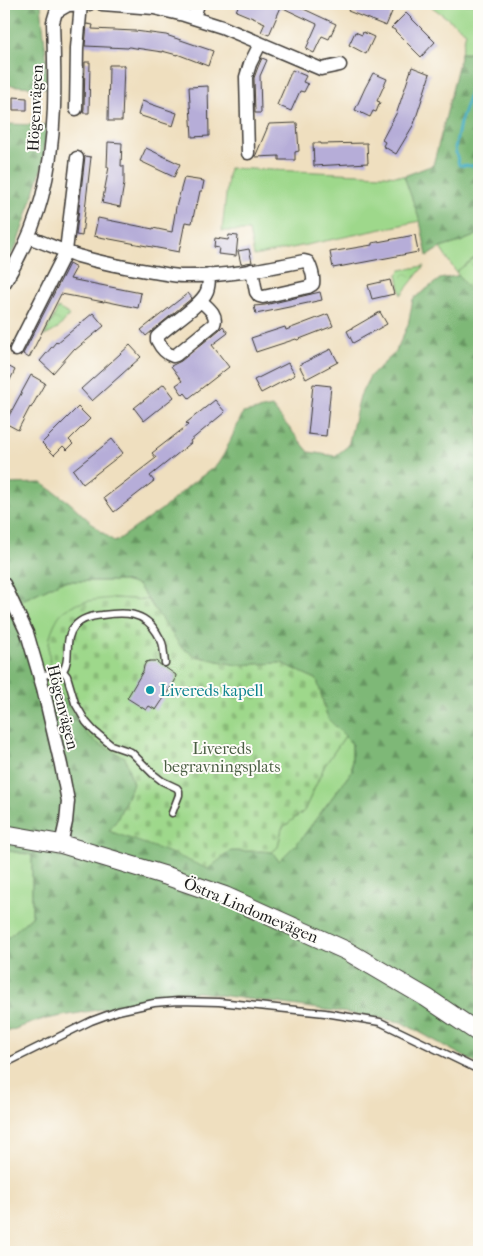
<svg xmlns="http://www.w3.org/2000/svg" width="483" height="1256" viewBox="0 0 483 1256" font-family="'IM FELL French Canon',serif">
<style>
.green{fill:#9ed88b;stroke:#5d7a54}
.forest{fill:url(#forest-firs);stroke:#4d6a4a;fill-rule:evenodd}
.cemetery{fill:url(#cemetery-stones);stroke:#5d7a54}
.park{fill:url(#park-crowns);stroke:#5d7a54}
.lines{fill:none;stroke-linecap:round;stroke-linejoin:round}
.stream{stroke:#45aec4;stroke-width:3}
.building{fill:#b6add8}
.lane-casing{stroke:#3c3934;stroke-width:9}
.street-casing{stroke:#3c3934;stroke-width:15}
.secondary-casing{stroke:#3c3934;stroke-width:20}
.lane{stroke:#fff;stroke-width:6}
.street{stroke:#fff;stroke-width:12}
.secondary{stroke:#fff;stroke-width:18}
.culture-dot{fill:#0f9aa8;stroke:#fdfcf7;stroke-width:2}
.labels{text-anchor:middle;dominant-baseline:central;stroke-width:4;stroke-linejoin:round;paint-order:stroke}
.street-label{font-size:16px;fill:#1c1c1c;stroke:#fdfcf7}
.culture-label{font-size:16px;fill:#0d838f;stroke:#fdfcf7;text-anchor:start}
.park-label{font-size:16px;fill:#4a5e43;stroke:#fdfcf7}
</style>
<defs>
<pattern id="forest-firs" width="22" height="20" patternUnits="userSpaceOnUse" patternTransform="scale(1.25)"><rect width="22" height="20" fill="#7eb877"/><path d="M5 1l3.5 6h-7zM16 11l3.5 6h-7z" fill="#669561"/></pattern>
<pattern id="cemetery-stones" width="16" height="16" patternUnits="userSpaceOnUse" patternTransform="scale(1.25)"><rect width="16" height="16" fill="#9ed88b"/><path d="M2 7V4a2 2 0 0 1 4 0v3zM10 15v-3a2 2 0 0 1 4 0v3z" fill="#88b977"/></pattern>
<pattern id="park-crowns" width="20" height="18" patternUnits="userSpaceOnUse" patternTransform="scale(1.25)"><rect width="20" height="18" fill="#9ed88b"/><path d="M2 6a3 3 0 1 1 6 0M12 15a3 3 0 1 1 6 0" fill="none" stroke="#88b977"/></pattern>
</defs>
<rect width="100%" height="100%" fill="#fdfcf7"/>
<filter id="ink" filterUnits="userSpaceOnUse"><feTurbulence type="fractalNoise" baseFrequency=".02" numOctaves="2"/><feDisplacementMap in="SourceGraphic" scale="10" xChannelSelector="R" yChannelSelector="G"/><feConvolveMatrix kernelMatrix="1 2 1 2 8 2 1 2 1" color-interpolation-filters="sRGB"/></filter>
<filter id="wash" filterUnits="userSpaceOnUse"><feTurbulence type="fractalNoise" baseFrequency=".0096" numOctaves="4" result="noise"/><feDisplacementMap in="SourceGraphic" scale="20" xChannelSelector="R" yChannelSelector="G"/><feGaussianBlur stdDeviation="1.12" result="paint"/><feColorMatrix in="noise" values="0 0 0 0 0 0 0 0 0 0 0 0 0 0 0 0 0 1.4 0 .05"/><feComposite in="paint" operator="in"/></filter>
<g filter="url(#wash)">
<rect width="100%" height="100%" fill="#efdfbf"/>
<path class="green" d="M428 4H479V54V53H461L466 32Z
M229 168 404 176 420 221 254 256 249 231H222Z
M479 234V259L477 256 456 272 440 248 460 242Z
M63 581H123L138 585 148 600 113 598 49 660 59 688 46 692 18 602Z
M345 736 352 744V771L301 839 279 861 272 852 278 847 282 828 304 811 325 765Z
M4 850 32 855V916L4 941Z"/>
<path class="forest" d="M4 4H41L46 55 47 88 4 85Z
M474 49 479 54 477 84 479 92V138L476 169 479 195V234L460 242 440 248 427 256 420 221 404 176 433 165 446 116 461 53 467 54Z
M4 124 47 125 43 163 33 196 17 244 4 268Z
M461 275 479 303V1065L401 1022 348 1013 198 992 40 1020 4 1033V941L32 916V855L4 850V511H6L7 484 42 483 69 502 98 529 115 542 165 507 191 484 217 465 224 454 243 413 272 407 309 452 335 456 348 446 360 396 370 376 395 353 408 325 413 299 440 279ZM63 581H123L138 585 180 646 195 656 236 665 282 663 317 680 326 713 329 720 352 744V771L301 839 279 861 272 852 262 851H230L109 831 117 820 133 784 129 768 86 638 76 681 41 694 18 602Z"/>
<path class="cemetery" d="M113 598 148 600 181 647 195 656 236 665 282 663 317 680 326 713 329 720 345 736 325 765 304 811 282 828 278 847 272 852 262 851H230L208 869 176 855 109 831 117 820 133 784 125 757C112 751 100 746 89 736 84 731 81 725 78 720 59 694 39 657 54 625 57 619 60 613 65 610 80 600 96 600 113 598Z"/>
<path class="park" d="M477 256 479 259V303L456 272Z
M424 266 401 295 397 274 401 270Z
M58 308 70 315 65 319C62 327 52 333 44 336Z"/>
<g class="lines">
<path class="stream" d="M474 166 459 165 455 148 460 123 468 100 472 79 479 65"/>
</g>
<g id="blocks">
<path class="building" d="M239 4H293L336 24 329 39 322 36 314 53 306 49 317 24 281 7 269 35 261 32 265 23 236 11Z
M351 4H385L394 7 386 26 348 11Z
M406 13 435 42 421 57 395 31V30L391 28Z
M87 24 93 25 92 29 135 31 166 35 213 51 208 66 177 54V55L162 51V52L129 47 128 48 85 46Z
M355 32 362 35 363 32 374 37 366 54 349 45Z
M262 58 267 60 260 76 261 113H255L254 78 258 67Z
M85 62H90L89 113H83L84 109Z
M109 65H124L122 121H108Z
M412 67 430 74 414 124 396 154 383 146 385 142 382 140 397 112Z
M292 70 306 76 303 82 308 84 304 92 300 91 291 111 277 105Z
M373 73 387 79 377 101 380 102 376 112 373 111 370 117 355 110 365 88Z
M208 86 209 136 192 137 189 87Z
M13 97 27 98V110H13Z
M142 101 177 113 173 126 138 115Z
M297 123 299 151 295 152V160H279V156L255 157 269 124Z
M108 142 122 143 121 166H124V184L120 207 102 203 109 167H107Z
M313 143H321V144L367 143 368 163 314 166Z
M146 148 180 164 174 177 140 161Z
M85 156 91 157 82 236 76 235Z
M184 178 204 181 202 191H200L197 205 196 204 192 223 185 222 179 252 94 236 98 218 153 229V228L172 232 176 207Z
M229 235 238 236 236 256 218 254 219 248 214 247 215 238 228 240Z
M415 235 418 252 333 268 330 252 372 245V243Z
M249 249 252 262 241 264 238 251Z
M69 264 76 268 70 279 141 293 138 308 104 301V302L61 294 29 358 23 354Z
M390 280 394 294 372 299 368 285Z
M320 292 322 300 256 314 254 306 265 305Z
M188 293 192 298 146 336 141 330Z
M380 312 387 324 353 343 347 331Z
M93 313 104 326 75 350 74 349 53 373 40 361 56 342 57 343Z
M328 314 333 326 297 340 296 339 256 352 251 338 285 327 286 330Z
M223 326 228 333 212 345 229 367 189 398 185 393 183 395 176 385 182 381 171 366 181 361 219 330Z
M130 345 141 357 92 401 81 389Z
M331 349 338 362 306 379 299 365Z
M288 363 295 375 261 393 254 380Z
M4 364 15 370 4 392Z
M31 375 45 383 31 408 30 407 18 430 5 423Z
M164 384 174 397 144 421 134 408Z
M313 384 331 386 326 436 308 434Z
M215 400 225 412 190 441 191 443 150 476 154 481 114 512 104 498 156 458 152 453 188 425 186 423Z
M78 407 90 419 69 440 73 444 67 450 63 446 54 455 42 443Z
M112 439 123 453 83 484 73 470Z
M150 661H156L163 667 166 668 176 675 175 681 156 710 149 706 146 710 127 698 143 671 144 666 146 662Z"/>
</g>
</g>
<g filter="url(#ink)">
<use href="#blocks" fill-opacity="0" stroke="#3c3934" stroke-width="1"/>
<g class="lines">
<g class="lane-casing">
<path id="lane" d="M63 671 67 676 75 703 86 722 94 731 111 745 131 752 153 774 162 781 177 788 179 791V795L172 813
M39 676 63 671C72 657 63 640 74 627 81 618 92 616 102 615 124 612 144 611 157 633 159 637 163 642 163 647 164 652 164 657 165 663
M4 1064 91 1021 118 1011 154 1003 178 1001 219 1002 325 1013 380 1022 479 1070"/>
</g>
<g class="street-casing">
<path id="street" d="M102 4 154 8 184 15 222 27 321 69 340 65
M194 18 198 4
M76 109 77 48 81 4
M248 153 246 77 250 64 260 44
M28 237C45 243 61 250 78 256 102 263 128 268 153 272 163 273 173 276 183 276 223 277 264 269 304 261L308 262C311 268 314 277 313 284L308 287 263 297 259 296 256 292 252 270
M4 284C20 257 34 228 42 197 57 140 55 81 53 22L56 12 68 5 89 4
M201 301C207 307 218 314 214 324L176 355 173 356C166 354 160 346 157 340V337C170 324 201 306 207 291 209 286 209 281 209 275
M16 350 66 251 77 158
M4 584 27 633 43 688 61 765 68 801 66 822 61 844"/>
</g>
<g class="secondary-casing">
<path id="secondary" d="M4 834 61 844 167 876 225 896 347 951 427 998 479 1033"/>
</g>
<use href="#lane" class="lane"/>
<use href="#street" class="street"/>
<use href="#secondary" class="secondary"/>
</g>
</g>
<circle class="culture-dot" cx="150" cy="690" r="5"/>
<g class="labels">
<g class="street-label">
<text transform="translate(35 108) rotate(-87)">Högenvägen</text>
<text transform="translate(63 707) rotate(76)">Högenvägen</text>
<text transform="translate(251 910) rotate(23)">Östra Lindomevägen</text>
</g>
<g class="culture-label">
<text x="160" y="690">Livereds kapell</text>
</g>
<g class="park-label">
<text x="222" y="748">Livereds<tspan x="222" dy="18">begravningsplats</tspan></text>
</g>
</g>
<rect width="483" height="1256" fill="none" stroke="#fdfcf7" stroke-width="20"/>
</svg>
